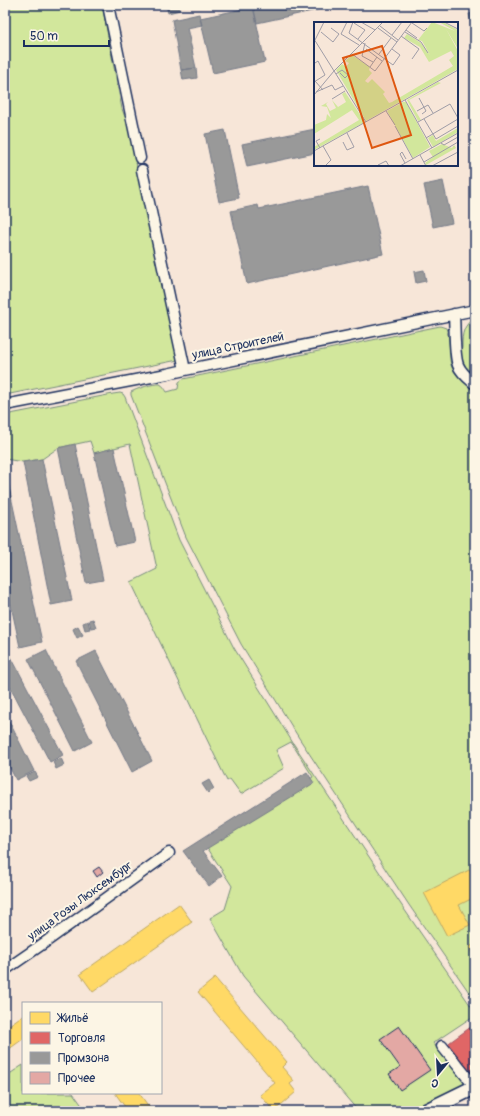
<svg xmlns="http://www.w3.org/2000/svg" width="480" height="1116" viewBox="0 0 480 1116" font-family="Pangolin,sans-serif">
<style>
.green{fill:#d2e79c;stroke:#768b7d}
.homes{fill:#ffd966;stroke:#bba664}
.shops{fill:#e06666;stroke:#a55664}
.industry{fill:#999;stroke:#737987}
.building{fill:#e3a8a4;stroke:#1b2f5e}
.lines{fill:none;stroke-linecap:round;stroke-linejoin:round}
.street-casing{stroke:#1b2f5e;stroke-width:13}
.secondary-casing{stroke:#1b2f5e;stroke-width:17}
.street{stroke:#fcf5e5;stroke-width:10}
.secondary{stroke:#fcf5e5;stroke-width:14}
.labels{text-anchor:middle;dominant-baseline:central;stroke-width:4;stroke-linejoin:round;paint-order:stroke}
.street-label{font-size:12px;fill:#1b2f5e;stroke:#fcf5e5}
.inset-road{fill:none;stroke:#9f9da7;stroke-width:1}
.view{fill:#de5710;fill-opacity:0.15;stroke:#de5710;stroke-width:2}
.inset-edge{fill:none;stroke:#1b2f5e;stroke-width:2}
</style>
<rect width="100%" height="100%" fill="#f7e6d8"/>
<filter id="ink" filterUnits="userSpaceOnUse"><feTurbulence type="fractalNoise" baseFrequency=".025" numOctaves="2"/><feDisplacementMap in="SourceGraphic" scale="8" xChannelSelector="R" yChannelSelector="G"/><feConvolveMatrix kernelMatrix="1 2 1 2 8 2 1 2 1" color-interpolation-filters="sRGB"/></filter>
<g filter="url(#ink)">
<path class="green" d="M5 5H102L122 109 128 125 178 360 5 395Z
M475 317V374C471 371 466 368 464 363 461 358 461 353 462 347 462 333 463 326 475 317Z
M440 326 446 328C451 340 448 353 451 365 454 376 468 385 475 393V1001L409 905 299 738 241 644 186 537 131 395V392C136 389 154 383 160 384 163 385 165 389 167 392L178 389 179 382 183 379Z
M120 393 123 394 125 397 179 540 234 648 293 743 404 909 475 1012V1015L433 1043 467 1084 408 1111H358L243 976 210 918 225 909 232 886 205 844 313 777 291 742 276 750 284 768 241 794 230 779 227 781 131 582 157 569 130 444 94 453 90 441 58 448 42 459 23 462 5 459V415L113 394Z
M23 1065V1093H73L86 1111H5V1077Z"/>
<path class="homes" d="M475 867V897L459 905 470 925 447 936 424 893Z
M179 904 192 922 93 992 80 974Z
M475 944V959L469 947Z
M215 978 287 1062 282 1067 294 1081 290 1084 296 1092 274 1111 260 1095 275 1083 198 992Z
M23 1015V1039L5 1052V1028Z
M115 1093H139L152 1111H128Z"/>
<path class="shops" d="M475 1024V1071L469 1075 446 1045Z"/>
<path class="industry" d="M166 5H179L180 10 168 13Z
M253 5H340L257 23Z
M253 7 265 62 213 73 200 18Z
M475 13V35H474L469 14Z
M199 14 202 25 187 28 196 68 181 70 172 20Z
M196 68 197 78 183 80 181 70Z
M315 129V153L247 167 242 144Z
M225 130 239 198 219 202 205 134Z
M443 181 452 223 433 227 424 185Z
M368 186 383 254 247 284 231 211 258 205 259 209Z
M424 270 426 281 416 283 414 272Z
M75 444 103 580 86 583 58 448Z
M114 448 135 542 115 546 94 453Z
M42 459 72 601 51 605 23 462Z
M5 468 42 642 20 647 5 578Z
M93 619 96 627 91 628 89 620Z
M88 621 90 629 85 630 83 623Z
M78 626 83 635 77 638 73 629Z
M46 650 92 742 75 751 28 659Z
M96 651 152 761 132 772 76 661Z
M10 655 63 755 50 762 5 677V658Z
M5 713 34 771 16 780 5 758Z
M61 758 64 765 56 769 53 762Z
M35 772 38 777 29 781 26 776Z
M307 772 314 783 203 851 222 876 209 886 183 851Z
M209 780 214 789 208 793 202 784Z"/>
<path class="building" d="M99 867 103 872 97 877 93 871Z
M399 1026 430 1070 400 1090 389 1074 400 1067 380 1039Z"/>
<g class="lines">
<g class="street-casing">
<path id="street" d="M108 5 140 158
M142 170 185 370
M454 314C455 328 454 354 458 365 461 373 469 379 475 384
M5 405 167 374 185 370 475 310
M5 970 47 941 169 853
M442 1046 475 1087"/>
</g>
<g class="secondary-casing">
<path id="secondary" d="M426 1111 475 1087"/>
</g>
<use href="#street" class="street"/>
<use href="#secondary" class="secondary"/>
</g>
</g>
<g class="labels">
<g class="street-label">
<text transform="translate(238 346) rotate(-12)">улица Строителей</text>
<text transform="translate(80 901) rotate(-36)">улица Розы Люксембург</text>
</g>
</g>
<g transform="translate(314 22)">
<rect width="144" height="144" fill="#f7e6d8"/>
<path d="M118 0 141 9 125 0H129L144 8V27L132 7 144 29V47L52 99 22 48 28 42 32 45 35 41 31 39 38 33 56 45 55 48 58 51 51 59 54 61 58 57 71 70 69 72 75 81 78 80 139 44 135 38 140 34 137 29 115 40 106 25 90 16 93 12 107 21 116 33 108 19 104 18ZM124 60 127 61 95 78 107 98 104 99 93 78ZM31 70 51 100 0 128V125L45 98 38 88 0 112V103L12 98 13 92 17 96 13 85 7 84 14 80 12 82 16 89 22 86 18 78 24 85 32 80 28 72ZM89 80H92L116 125 99 136 73 89ZM144 106V110L119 125 114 116 119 113 122 119ZM128 122 138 126 140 123 142 126 112 143 111 141 119 135 115 129Z" fill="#d2e79c"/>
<path class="inset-road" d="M33 0 27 12 45 23M39 0 35 11 79 43 86 33 78 27M47 0 61 8M130 0 144 7M40 1 51 8 44 17M98 1 110 9 113 6M66 4 84 18M64 6 83 20M92 8 103 16M7 10 19 20 25 12 17 6M91 10 107 20 114 31M78 13 88 0M87 14 105 27 98 37M0 17 52 100M1 18 10 0M51 21 48 34 59 40M52 27 68 39M38 32 61 49 98 0M65 32 77 16M1 41 4 39 11 53M56 45 63 35M22 52 28 48 34 53 31 56 26 51M1 59 9 68M0 60 11 53M2 70 18 63 21 68 29 64M0 73 20 49 69 0M105 76 112 89 108 92M18 77 31 69M91 78 118 126M72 89 81 103M103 89 114 83 119 91M110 97 122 117 144 104M104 100 136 82 144 96M81 104 99 137M112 116 144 97M6 117 2 119 6 126M29 120 33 128 40 125 33 111M127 121 130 123 144 115M9 124 17 138 12 143M0 129 144 48M106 133 112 144M110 140 144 120M91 141 86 132 88 130 92 137M64 143 72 139 75 144M86 144 144 111M118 144 144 130"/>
<path class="view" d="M68 24 97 113 58 126 29 36Z"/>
<rect width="144" height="144" class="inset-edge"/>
</g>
<rect width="480" height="1116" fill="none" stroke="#fcf5e5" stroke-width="20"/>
<rect x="10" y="10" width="460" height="1096" fill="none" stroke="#1b2f5e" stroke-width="1.5" filter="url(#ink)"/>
<rect x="22" y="1002" width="140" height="92" fill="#fcf5e5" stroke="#a2a6af"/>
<rect x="30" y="1012" width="20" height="12" fill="#ffd966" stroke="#a2a6af"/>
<text x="58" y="1022" font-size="12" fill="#1b2f5e">Жильё</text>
<rect x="30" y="1032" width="20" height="12" fill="#e06666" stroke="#a2a6af"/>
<text x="58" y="1042" font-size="12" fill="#1b2f5e">Торговля</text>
<rect x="30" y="1052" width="20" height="12" fill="#999999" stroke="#a2a6af"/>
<text x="58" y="1062" font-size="12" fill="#1b2f5e">Промзона</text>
<rect x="30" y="1072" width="20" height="12" fill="#e3a8a4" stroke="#a2a6af"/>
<text x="58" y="1082" font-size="12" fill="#1b2f5e">Прочее</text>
<g transform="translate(438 1074) rotate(198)" stroke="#fcf5e5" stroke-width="3" paint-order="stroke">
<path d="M0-3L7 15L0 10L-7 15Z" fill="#1b2f5e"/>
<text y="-6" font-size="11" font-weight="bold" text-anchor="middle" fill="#1b2f5e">С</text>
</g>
<path d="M24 40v6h85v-6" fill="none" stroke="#1b2f5e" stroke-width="2"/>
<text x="30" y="40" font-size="12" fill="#1b2f5e" stroke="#fcf5e5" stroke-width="3" paint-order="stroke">50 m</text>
</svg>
